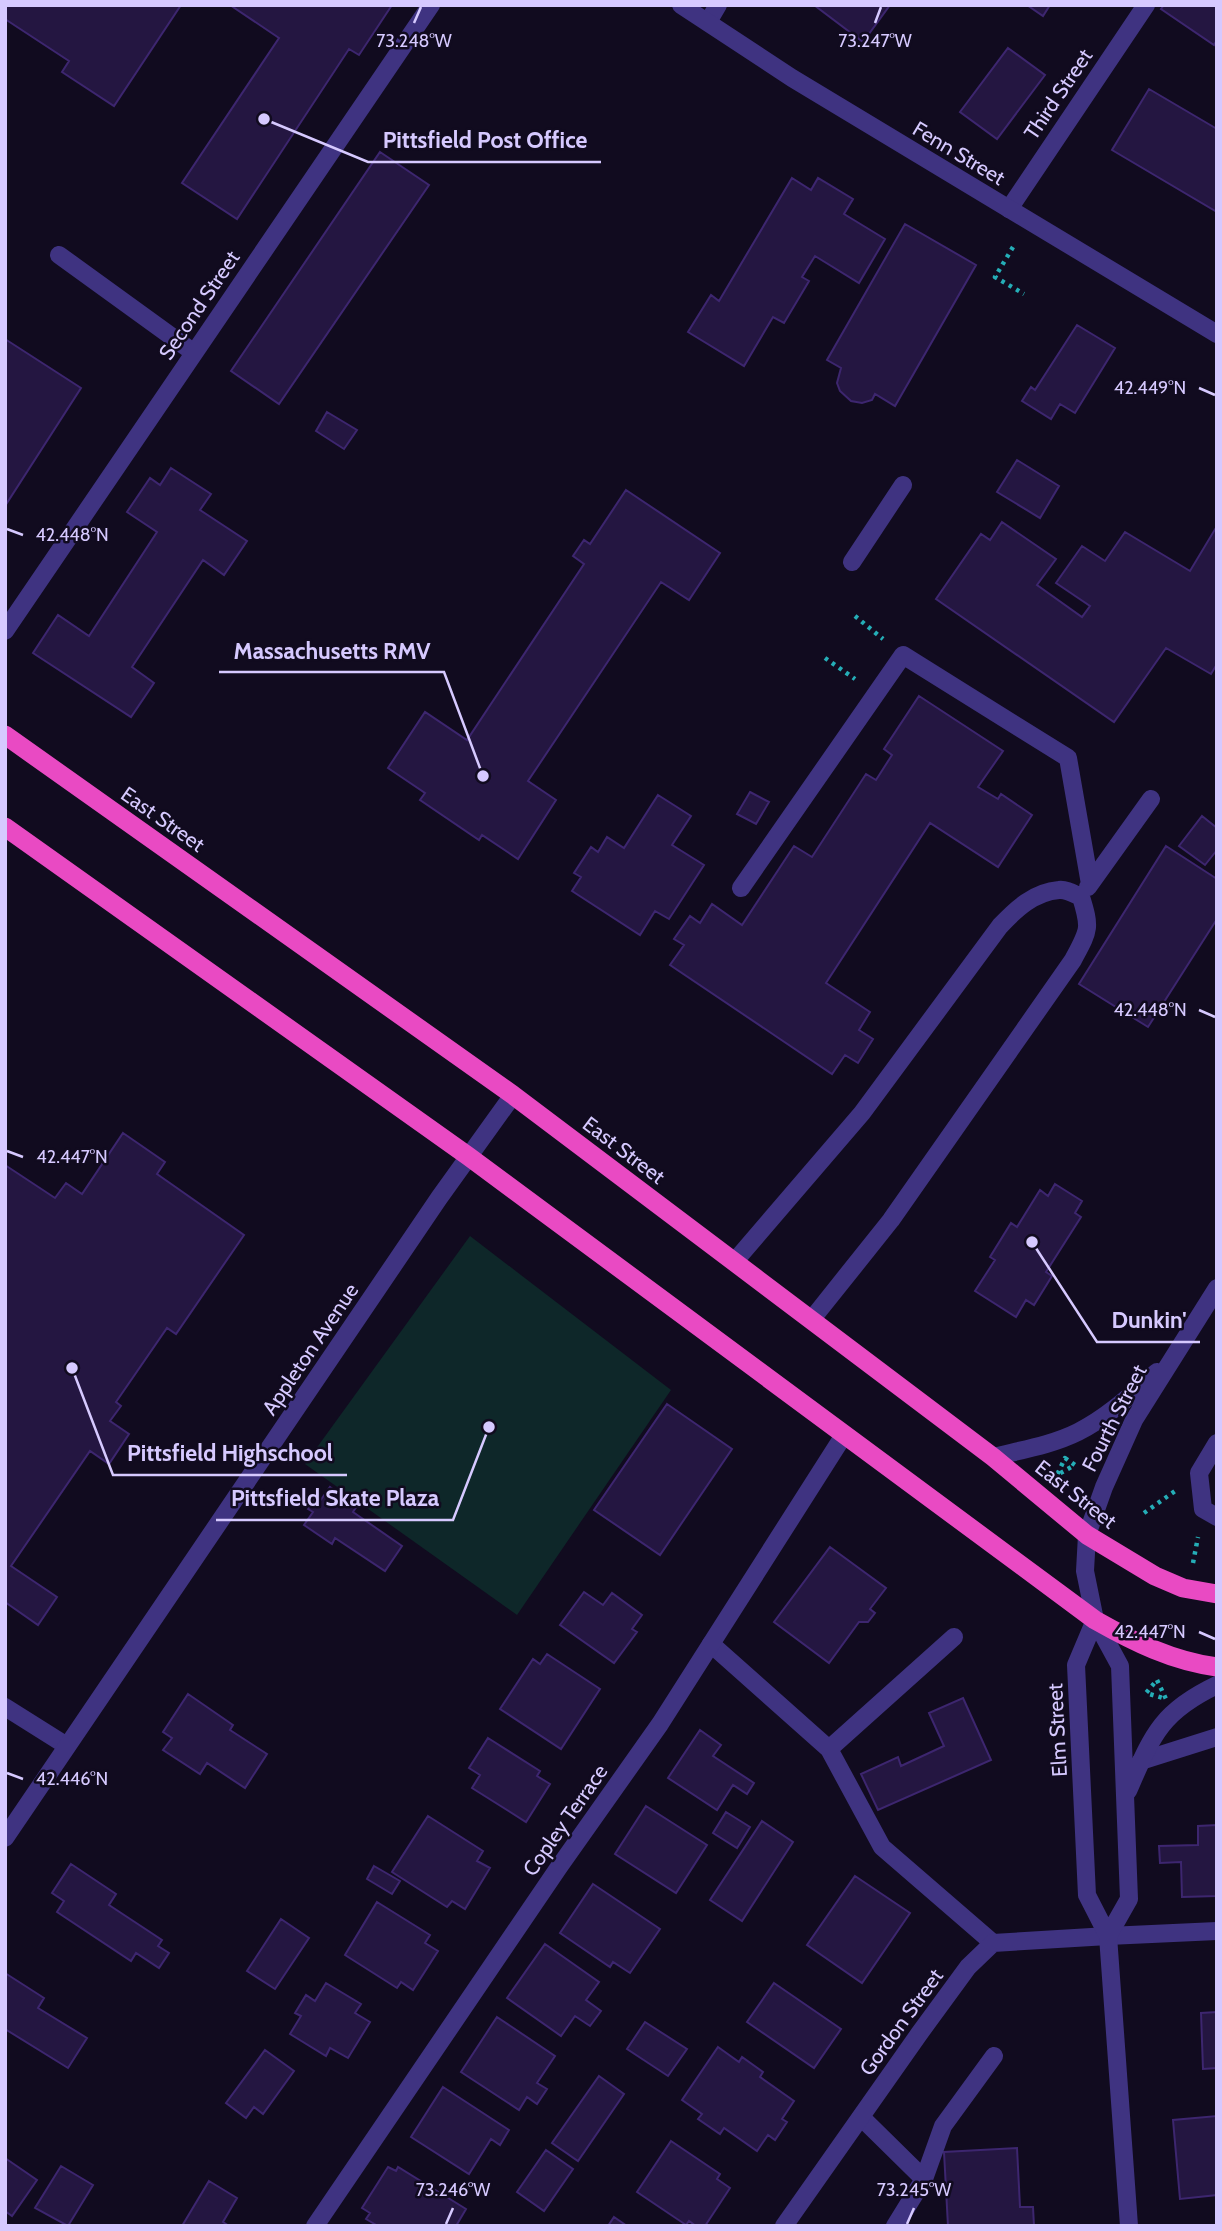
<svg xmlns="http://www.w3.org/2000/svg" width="1222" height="2231" viewBox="0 0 1222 2231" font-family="Cabin,sans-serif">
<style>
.green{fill:#0e2729}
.building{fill:#241641;stroke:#3d266f;stroke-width:2}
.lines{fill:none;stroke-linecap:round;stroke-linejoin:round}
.path{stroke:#25aeb7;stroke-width:4.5;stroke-dasharray:3.5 5;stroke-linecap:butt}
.service{stroke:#3f3381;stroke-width:18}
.minor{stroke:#3f3381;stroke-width:18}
.tertiary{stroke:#3f3381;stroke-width:18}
.trunk{stroke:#e94ac3;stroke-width:19}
.ticks{fill:none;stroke:#d6c9ff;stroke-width:2.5}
.labels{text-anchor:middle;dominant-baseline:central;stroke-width:5;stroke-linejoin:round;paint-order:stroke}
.street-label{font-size:21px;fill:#d6c9ff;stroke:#110b1f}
.ticks-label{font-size:18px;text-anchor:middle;fill:#d6c9ff;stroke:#110b1f;stroke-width:5;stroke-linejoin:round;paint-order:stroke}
.leader{fill:none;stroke:#d6c9ff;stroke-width:2.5}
.callout-dot{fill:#d6c9ff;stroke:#110b1f;stroke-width:2.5}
.callout-label{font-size:23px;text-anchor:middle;font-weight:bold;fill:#d6c9ff;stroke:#110b1f;stroke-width:5;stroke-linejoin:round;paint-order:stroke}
</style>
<rect width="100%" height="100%" fill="#110b1f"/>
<path class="green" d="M470 1236 671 1390 517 1615 305 1464Z"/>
<path class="building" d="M5 5H181L114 106 62 72 69 61 5 19Z
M230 5H392L359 55 349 49 237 219 182 183 279 38Z
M814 5H890L863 42Z
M1027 5H1050L1043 16Z
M1164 5H1217V40L1214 45 1161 9Z
M1008 48 1045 75 997 139 960 112Z
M1149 89 1217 129V212L1112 150Z
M380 152 429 185 279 404 231 371Z
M792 178 811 190 818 178 853 199 844 214 885 239 859 283 815 256 802 277 809 281 784 323 773 317 744 366 688 332 711 295 719 301Z
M905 224 976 265 895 406 875 394 872 400 862 403 851 401 840 391 837 383 841 368 827 360Z
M1077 325 1115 348 1075 413 1060 404 1051 419 1022 401 1031 387 1035 390Z
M5 339 81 388 5 506Z
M327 412 357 430 344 449 316 431Z
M1017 460 1059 486 1040 518 997 492Z
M171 468 211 494 200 510 247 541 224 575 203 560 132 667 154 683 131 717 33 653 58 615 89 636 157 532 127 512 150 478 160 485Z
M626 490 720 553 689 600 661 582 528 781 556 800 518 859 482 835 479 840 420 800 425 793 388 768 425 712 467 740 584 564 573 556 584 540 590 544Z
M1002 522 1056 559 1037 585 1082 617 1090 606 1056 583 1082 546 1105 561 1125 532 1190 571 1217 526V664L1211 674 1166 648 1114 722 936 599 981 534 990 540Z
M919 696 1003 751 978 787 998 799 1001 794 1032 815 998 867 930 823 826 983 870 1012 859 1030 873 1039 858 1063 845 1055 832 1074 670 965 684 945 674 939 690 916 700 923 712 904 742 925 794 846 812 857 866 774 876 780 892 755 884 749Z
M750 792 769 802 756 824 737 814Z
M658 795 691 816 672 845 704 865 669 919 655 911 640 935 572 891 581 877 574 873 591 847 598 852 607 837 624 848Z
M1202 816 1217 828V850L1205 865 1179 846Z
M1166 846 1217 879V919L1148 1027 1079 984Z
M123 1133 165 1162 157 1174 244 1235 176 1334 167 1328 116 1402 121 1406 110 1421 129 1434 109 1464 90 1451 11 1566 57 1597 38 1625 5 1602V1165L55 1198 66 1183 82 1194Z
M1055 1184 1082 1201 1075 1213 1081 1217 1046 1272 1052 1276 1034 1305 1026 1300 1016 1317 975 1291 995 1260 990 1257 1011 1223 1017 1227 1040 1190 1048 1196Z
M667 1404 732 1449 660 1555 594 1510Z
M330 1487 357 1506 353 1512 402 1546 385 1571 335 1538 332 1544 304 1525 313 1512 308 1509 315 1498 320 1501Z
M830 1547 886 1588 870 1609 875 1613 868 1622H859L829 1663 774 1622Z
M584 1592 603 1605 612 1593 642 1615 632 1629 637 1632 614 1663 560 1625Z
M547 1654 600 1689 561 1749 500 1709 533 1659 540 1664Z
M188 1694 233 1725 230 1730 267 1754 245 1788 207 1763 200 1774 163 1750 172 1738 163 1732Z
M963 1698 991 1760 878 1810 861 1774 898 1757 901 1766 944 1746 929 1713Z
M700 1730 721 1745 713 1756 754 1783 747 1794 733 1785 717 1810 668 1778Z
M488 1738 540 1771 537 1776 550 1784 526 1822 472 1788 480 1775 469 1768Z
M646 1806 707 1845 676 1893 615 1854Z
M726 1812 750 1827 737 1848 713 1833Z
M428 1816 483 1851 477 1861 490 1868 465 1909 452 1901 447 1907 392 1872Z
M762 1821 793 1842 742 1921 710 1900Z
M1217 1825V1896L1182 1897 1181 1862 1160 1863 1159 1846 1198 1845V1826Z
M71 1864 116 1894 109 1905 162 1940 158 1946 169 1953 159 1968 136 1953 131 1961 57 1912 64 1901 52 1893Z
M374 1866 400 1881 392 1894 367 1879Z
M855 1876 910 1913 862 1983 807 1945Z
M593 1884 660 1929 630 1973 613 1962 610 1967 560 1933Z
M377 1902 430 1935 425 1943 438 1951 413 1990 401 1982 397 1988 345 1955Z
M281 1919 309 1938 275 1989 247 1971Z
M545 1944 599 1982 586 2000 601 2011 590 2026 575 2016 561 2036 507 1998Z
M5 1973 44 1998 38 2008 87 2038 68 2068 5 2029Z
M326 1983 361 2004 355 2013 370 2022 348 2058 330 2048 326 2056 290 2034 301 2016 295 2013 306 1995 315 2001Z
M774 1983 841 2029 814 2068 747 2022Z
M1217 2012V2068L1203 2069 1201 2013Z
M497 2017 555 2056 537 2083 547 2089 537 2104 527 2097 519 2110 461 2072Z
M645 2022 687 2049 668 2076 627 2049Z
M718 2047 739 2062 742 2057 763 2072 760 2077 794 2101 782 2119 787 2122 775 2140 768 2135 757 2151 724 2128 720 2134 698 2119 702 2114 682 2100Z
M265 2050 294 2071 263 2114 254 2107 246 2118 226 2103Z
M599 2076 624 2094 578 2161 552 2143Z
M443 2087 509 2130 500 2145 491 2139 469 2174 411 2137Z
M1217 2116V2195L1180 2199 1173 2120Z
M671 2141 720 2174 717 2179 730 2188 705 2226H696L689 2221 686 2225 637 2192Z
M1017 2148 1020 2207H1033L1034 2226H948L944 2152Z
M546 2150 573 2169 544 2211 517 2192Z
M5 2158 37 2180 12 2216 5 2211Z
M61 2166 93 2185 68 2226 35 2208Z
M388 2167 396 2171 398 2167 466 2209 456 2226H378L366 2219 370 2213 362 2208Z
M209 2181 237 2198 223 2222 229 2226H182Z
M614 2217 627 2226H608Z"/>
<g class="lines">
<path class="path" d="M1013 247 995 277 1024 294
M855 616 883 639
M825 658 855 679
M1065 1458 1075 1465 1057 1475Z
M1144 1513 1175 1491
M1193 1563 1198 1537
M1157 1680 1166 1699 1146 1693Z"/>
<path class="service" d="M708 22 718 5
M59 255 193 352
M852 562 903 485
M1088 887 1151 799
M741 888 903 655 1068 758 1090 884
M735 1261 862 1113 1000 926C1016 909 1034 892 1059 890 1066 889 1074 894 1081 897 1091 929 1089 930 1073 960L891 1220 812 1319
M1217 1443 1199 1473 1203 1509 1217 1517
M711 1644 829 1749 882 1847 993 1943
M5 1707 67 1746
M829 1749 954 1637
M1141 1761 1217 1737
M1108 1936 1217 1931
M861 2117 924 2179 895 2226
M924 2179 943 2126 994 2056"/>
<path class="minor" d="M1009 209 1146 5
M315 2226 559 1867 660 1724 844 1435
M784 2226 919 2034 968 1967 993 1943 1108 1936"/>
<path class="tertiary" d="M681 5 792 78 1217 334
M5 631 431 5
M993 1457C1021 1450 1052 1445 1078 1432 1108 1417 1132 1394 1157 1372
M1095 1620 1076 1665 1087 1895 1108 1936 1129 2226
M1128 1791C1152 1736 1160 1712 1217 1685
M5 1838 439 1198 513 1095
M1108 1936 1129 1899 1120 1666 1095 1620 1085 1571 1087 1535 1104 1487 1134 1420 1217 1288"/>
<path class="trunk" d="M5 735 513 1095 993 1457 1087 1535 1155 1576 1183 1588 1217 1594
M5 827 468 1156 1095 1620C1134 1642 1172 1661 1217 1667"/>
</g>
<path class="ticks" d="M414 23 421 7M875 23 881 7M1199 388 1215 395M7 529 23 535M1199 1010 1215 1017M7 1151 23 1157M1199 1632 1215 1639M7 1773 23 1779M446 2224 453 2208M907 2224 914 2208"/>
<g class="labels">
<g class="street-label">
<text transform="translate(1058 94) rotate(-56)">Third Street</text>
<text transform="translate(959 153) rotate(31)">Fenn Street</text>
<text transform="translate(199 305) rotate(-56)">Second Street</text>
<text transform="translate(163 819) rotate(35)">East Street</text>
<text transform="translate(624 1150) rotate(37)">East Street</text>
<text transform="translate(310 1349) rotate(-56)">Appleton Avenue</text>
<text transform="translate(1114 1418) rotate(-63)">Fourth Street</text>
<text transform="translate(1076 1494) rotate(38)">East Street</text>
<text transform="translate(1057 1730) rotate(-93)">Elm Street</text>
<text transform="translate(565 1820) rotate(-55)">Copley Terrace</text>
<text transform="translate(901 2022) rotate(-54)">Gordon Street</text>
</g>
</g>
<g class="ticks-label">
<text x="414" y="47">73.248°W</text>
<text x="875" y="47">73.247°W</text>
<text x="1150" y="394">42.449°N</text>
<text x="72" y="541">42.448°N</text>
<text x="1150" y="1016">42.448°N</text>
<text x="72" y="1163">42.447°N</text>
<text x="1150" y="1638">42.447°N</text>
<text x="72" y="1785">42.446°N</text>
<text x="453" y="2196">73.246°W</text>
<text x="914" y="2196">73.245°W</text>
</g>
<path class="leader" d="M264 119L368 162H601M483 776L444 672H219M1032 1242L1097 1342H1200M72 1368L113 1475H347M489 1427L453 1520H216"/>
<g class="callout-dot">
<circle cx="264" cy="119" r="7"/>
<circle cx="483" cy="776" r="7"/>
<circle cx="1032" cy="1242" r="7"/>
<circle cx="72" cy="1368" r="7"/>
<circle cx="489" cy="1427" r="7"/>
</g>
<g class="callout-label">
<text x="485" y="148">Pittsfield Post Office</text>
<text x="332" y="659">Massachusetts RMV</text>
<text x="1149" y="1328">Dunkin'</text>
<text x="230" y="1461">Pittsfield Highschool</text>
<text x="335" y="1506">Pittsfield Skate Plaza</text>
</g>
<rect width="1222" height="2231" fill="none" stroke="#d6c9ff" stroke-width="14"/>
</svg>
